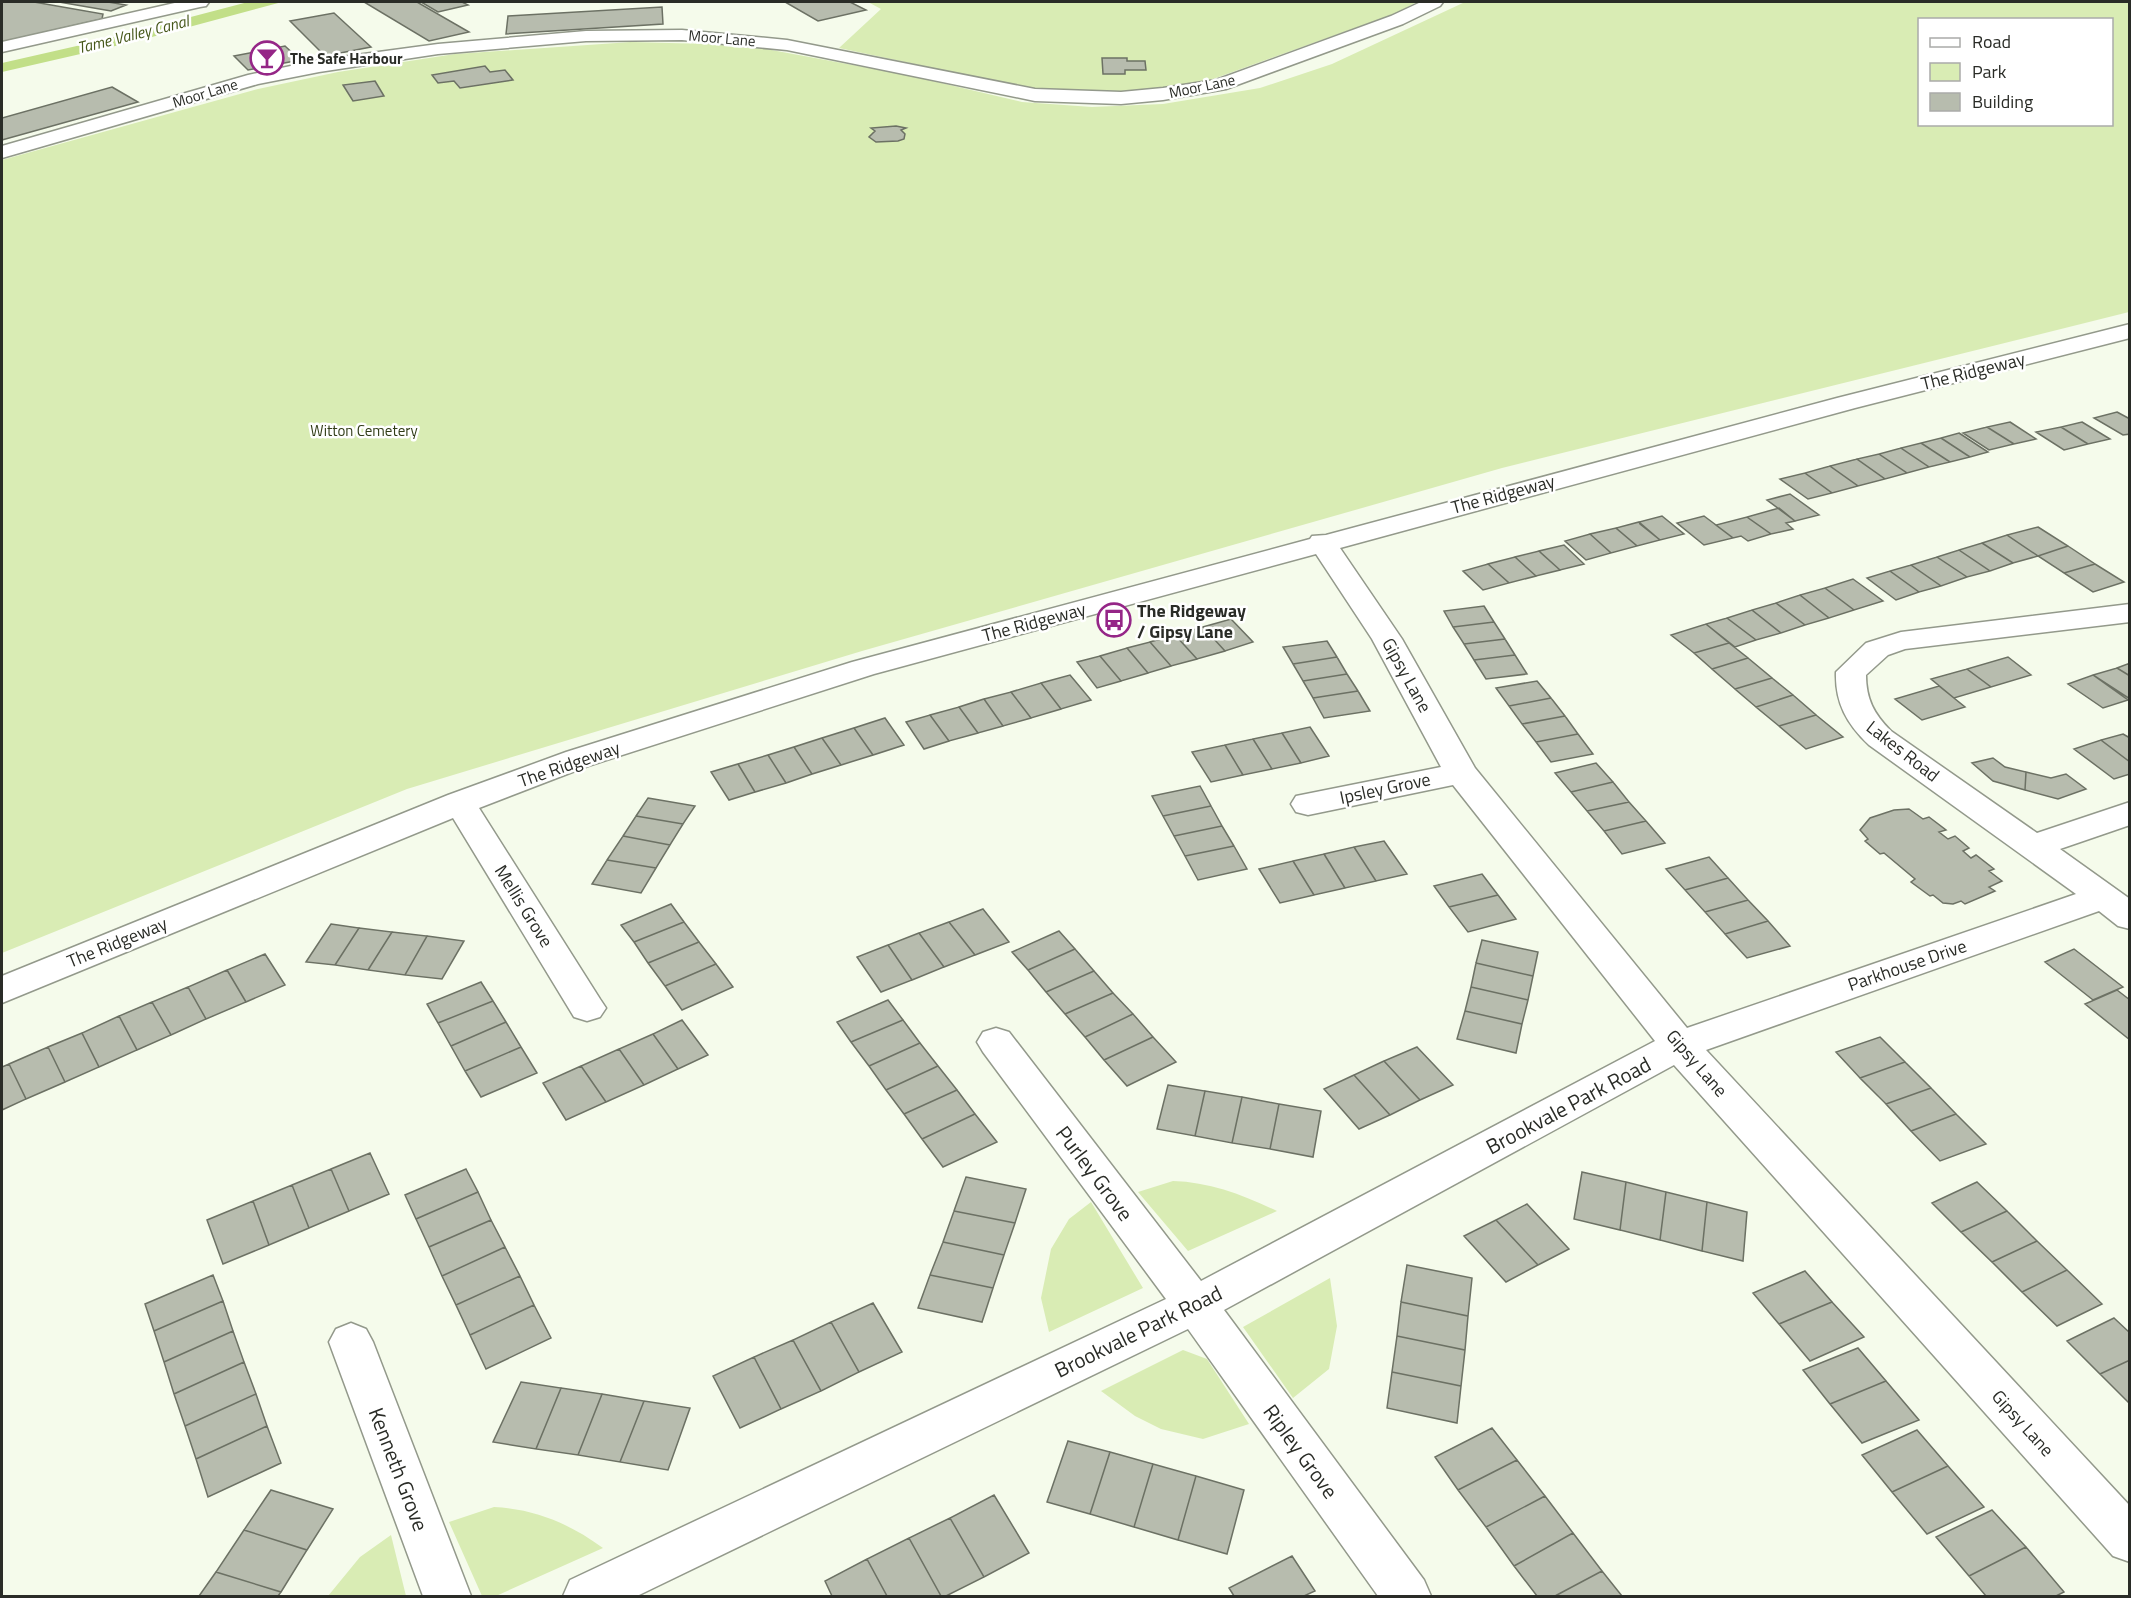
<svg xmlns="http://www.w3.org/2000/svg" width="2131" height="1598" viewBox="0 0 2131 1598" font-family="'Titillium Web',sans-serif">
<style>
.green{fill:#d9ecb4;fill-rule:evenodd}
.water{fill:#c2df88}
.building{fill:#b7bcae;stroke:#6c7164;stroke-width:1.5}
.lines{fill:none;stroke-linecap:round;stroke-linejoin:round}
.street-casing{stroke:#93998b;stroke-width:3}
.street{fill:#fff;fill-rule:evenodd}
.labels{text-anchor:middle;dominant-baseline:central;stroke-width:5;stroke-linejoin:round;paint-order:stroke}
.far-street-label{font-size:15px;fill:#2a2c27;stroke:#fff}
.far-poi-label{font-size:15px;font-weight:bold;fill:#2a2c27;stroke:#fff;text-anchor:start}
.far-park-label{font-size:15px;fill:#313c17;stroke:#fff}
.far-water-label{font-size:16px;font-style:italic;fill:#46571a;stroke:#fff}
.street-label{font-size:18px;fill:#2a2c27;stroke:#fff}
.poi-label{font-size:18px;font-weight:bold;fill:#2a2c27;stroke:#fff;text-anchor:start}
.near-street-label{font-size:21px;fill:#2a2c27;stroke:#fff}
</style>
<rect width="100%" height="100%" fill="#f5fbeb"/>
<path class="green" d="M868 2H1417L1394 14 1202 83 1109 94 1028 88 839 48 881 9Z
M1465 2H2129V312L1502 468 862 651 407 789 2 953V160L258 89 338 72 455 54 631 42 745 45 907 75 1022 102 1092 107 1163 104 1260 88 1332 64ZM1920 20H2112V124H1920Z
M1173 1181C1210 1182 1243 1195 1277 1211L1188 1251 1138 1192Z
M1091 1202 1143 1288 1049 1332 1041 1298 1051 1249 1069 1219Z
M1330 1278 1337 1326 1329 1369 1293 1398 1243 1327Z
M1183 1350 1207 1359 1249 1424 1203 1439 1161 1429 1135 1416 1101 1391Z
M494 1507C536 1509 570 1524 603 1548L496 1596H482L449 1522Z
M391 1535 406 1596H328L360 1557Z"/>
<path class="water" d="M248 2H282L137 41 2 72V63L103 40Z"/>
<path class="building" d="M2 2H34L103 14 102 19 2 42Z
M59 2H108L126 5 111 11Z
M364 2H417L469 32 429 41Z
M421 2H462L468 5 438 12Z
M785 2H850L866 10 818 21Z
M662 7 663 24 506 34 508 16Z
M334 13 371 47 325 56 290 21Z
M285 46 300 60 248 70 234 56Z
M1102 58H1127V61H1145L1146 70H1125V74H1103Z
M485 66 490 72 505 70 513 80 460 88 454 81 438 83 432 75Z
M375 81 384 96 353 101 343 85Z
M112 87 138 102 2 140V118Z
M896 126 906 128 901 130 905 134 904 139 898 141 876 142 869 137 875 131 871 128Z
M2117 412 2130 419V434L2123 435 2094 418Z
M2010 422 2036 439 2014 444 1987 427Z
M2082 422 2110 439 2088 444 2061 427Z
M1987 427 2014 444 1989 450 1963 433Z
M2061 427 2088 444 2064 450 2036 432Z
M1959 433 1988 452 1970 457 1941 438Z
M1941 438 1970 457 1950 462 1921 443Z
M1921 443 1950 462 1929 467 1901 448Z
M1901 448 1929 467 1907 473 1879 454Z
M1879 454 1907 473 1885 479 1857 459Z
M1857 459 1885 479 1858 486 1830 466Z
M1830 466 1858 486 1832 493 1805 473Z
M1805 473 1832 493 1808 499 1780 479Z
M1790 494 1819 515 1795 521 1767 500Z
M1779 508 1795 521 1786 523 1793 529 1771 534 1747 517Z
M1662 516 1684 534 1660 540 1639 522Z
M1704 516 1716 525 1733 538 1704 545 1677 523Z
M1747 517 1771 534 1748 541 1741 536 1733 538 1716 525Z
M1639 522 1640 524 1660 540 1637 546 1616 528Z
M2038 527 2068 546 2038 556 2007 535Z
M1616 528 1637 546 1611 553 1590 534Z
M1590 534 1611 553 1586 560 1565 541Z
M2007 535 2038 556 2013 563 1982 543Z
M1982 543 2013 563 1990 571 1959 550Z
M1564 545 1584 564 1560 570 1539 551Z
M2068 546 2095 564 2064 573 2038 556Z
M1959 550 1990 571 1967 577 1937 557Z
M1539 551 1541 553 1560 570 1536 576 1515 557Z
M1515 557 1536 576 1509 583 1488 564Z
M1937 557 1967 577 1941 586 1911 565Z
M1488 564 1509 583 1483 590 1463 571Z
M2095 564 2124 582 2093 592 2064 573Z
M1911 565 1941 586 1919 592 1890 571Z
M1890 571 1919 592 1896 600 1867 578Z
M1853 579 1883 601 1854 610 1825 588Z
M1825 588 1854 610 1829 618 1800 595Z
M1800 595 1829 618 1805 625 1776 603Z
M1776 603 1805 625 1781 633 1752 610Z
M1484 606 1494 622 1453 627 1444 611Z
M1752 610 1781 633 1756 640 1727 618Z
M1727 618 1756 640 1735 647 1706 624Z
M1231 619 1253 642 1225 651 1203 627Z
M1494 622 1505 639 1464 644 1453 627Z
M1706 624 1729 643 1694 653 1671 635Z
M1203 627 1225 651 1197 659 1175 635Z
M1175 635 1197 659 1171 666 1150 642Z
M1505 639 1515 655 1474 660 1464 644Z
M1327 641 1337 657 1293 664 1283 647Z
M1150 642 1171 666 1148 673 1127 648Z
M1729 643 1748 658 1712 669 1694 653Z
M1127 648 1148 673 1121 681 1100 656Z
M1515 655 1527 674 1486 679 1474 660Z
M1100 656 1121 681 1097 688 1077 662Z
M1337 657 1347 674 1303 681 1293 664Z
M2008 657 2031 675 1991 687 1967 669Z
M1748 658 1772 678 1735 689 1712 669Z
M2130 663V676L2117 668Z
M2117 668 2130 676V699L2093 675Z
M1967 669 1991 687 1954 698 1931 679Z
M1347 674 1358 691 1313 698 1303 681Z
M1070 675 1091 700 1061 709 1041 683Z
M2093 675 2128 700 2103 708 2068 684Z
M1772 678 1793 695 1756 707 1735 689Z
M1537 681 1551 698 1509 706 1496 688Z
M1041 683 1061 709 1031 718 1011 692Z
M1939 686 1965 707 1922 720 1895 699Z
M1358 691 1370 711 1324 718 1313 698Z
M1011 692 1031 718 1003 726 984 699Z
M1793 695 1816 715 1779 726 1756 707Z
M1551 698 1565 716 1522 724 1509 706Z
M984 699 1003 726 978 733 959 707Z
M959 707 978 733 949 741 930 715Z
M930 715 949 741 924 749 906 722Z
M1816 715 1843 737 1806 749 1779 726Z
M1565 716 1578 734 1536 742 1522 724Z
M885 718 904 745 873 755 854 728Z
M1310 727 1329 756 1301 763 1282 733Z
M854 728 873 755 841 765 822 738Z
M1282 733 1301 763 1272 769 1253 739Z
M1578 734 1593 754 1551 762 1536 742Z
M2123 734 2130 738V762L2101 740Z
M822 738 841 765 812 774 794 747Z
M1253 739 1272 769 1243 775 1225 745Z
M2101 740 2130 762V774L2114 779 2074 749Z
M1225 745 1243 775 1211 782 1192 752Z
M794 747 812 774 786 783 768 755Z
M768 755 786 783 755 792 738 764Z
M1993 758 2005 767 2026 772 2025 790 1993 781 1972 763Z
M1596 763 1613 782 1571 792 1555 773Z
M738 764 755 792 729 800 711 772Z
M2026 772 2051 778 2066 774 2086 789 2058 799 2025 790Z
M1613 782 1629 802 1587 811 1571 792Z
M1200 786 1211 806 1163 816 1152 796Z
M648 798 695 806 683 824 636 816Z
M1629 802 1646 821 1604 831 1587 811Z
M1211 806 1222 826 1174 836 1163 816Z
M1909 809 1923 819 1929 817 1946 830 1939 832 1948 839 1955 836 1969 848 1963 851 1971 858 1976 855 1994 869 1989 871 2002 881 1989 887 1995 891 1965 904 1961 901 1953 904 1943 903 1933 895 1930 896 1911 882 1915 879 1884 853 1880 854 1865 841 1868 839 1860 830 1870 818 1894 810Z
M636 816 683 824 670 845 623 836Z
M1646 821 1665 843 1622 854 1604 831Z
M1222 826 1234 846 1185 856 1174 836Z
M623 836 670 845 656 868 607 860Z
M1384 841 1407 874 1376 881 1354 847Z
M1234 846 1247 869 1198 880 1185 856Z
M1354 847 1376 881 1345 888 1324 854Z
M1324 854 1345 888 1314 895 1293 861Z
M1709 857 1728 878 1685 890 1666 869Z
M607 860 656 868 641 893 592 884Z
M1293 861 1314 895 1280 903 1259 869Z
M1482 874 1498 895 1449 907 1434 886Z
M1728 878 1748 900 1705 912 1685 890Z
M1498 895 1516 919 1468 932 1449 907Z
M1748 900 1768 921 1725 934 1705 912Z
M671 904 684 922 634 942 621 925Z
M983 909 1009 942 975 955 949 922Z
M1768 921 1790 946 1747 958 1725 934Z
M684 922 699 942 648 963 634 942Z
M949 922 975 955 944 967 919 933Z
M331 924 359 928 335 965 306 962Z
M359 928 392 932 368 970 335 965Z
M1059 931 1075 949 1028 970 1012 952Z
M392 932 427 936 405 975 368 970Z
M919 933 944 967 912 980 888 945Z
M427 936 464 941 442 979 405 975Z
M1482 940 1538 952 1533 976 1476 963Z
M699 942 716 964 665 986 648 963Z
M888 945 912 980 881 992 857 957Z
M1075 949 1094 971 1046 992 1028 970Z
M2074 949 2123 987 2093 1000 2045 962Z
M265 954 285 985 246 1002 227 970Z
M1476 963 1533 976 1528 1000 1471 987Z
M716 964 733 987 682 1010 665 986Z
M227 970 246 1002 206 1019 188 987Z
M1094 971 1113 993 1065 1014 1046 992Z
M481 982 493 1001 438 1023 427 1004Z
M188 987 206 1019 171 1035 152 1002Z
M1471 987 1528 1000 1522 1024 1465 1011Z
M2117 990 2130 1000V1040L2085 1004Z
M1113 993 1133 1014 1085 1037 1065 1014Z
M888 1000 903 1020 851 1042 837 1022Z
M493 1001 506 1022 451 1046 438 1023Z
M152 1002 171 1035 137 1050 119 1016Z
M1465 1011 1522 1024 1516 1053 1457 1039Z
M1133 1014 1153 1037 1104 1060 1085 1037Z
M119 1016 137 1050 99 1067 82 1033Z
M682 1020 708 1055 678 1069 653 1034Z
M903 1020 920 1043 869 1066 851 1042Z
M506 1022 521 1047 465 1071 451 1046Z
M82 1033 99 1067 65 1082 48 1047Z
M653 1034 678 1069 644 1085 619 1049Z
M1153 1037 1176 1062 1127 1086 1104 1060Z
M1880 1037 1905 1062 1860 1078 1836 1052Z
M920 1043 938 1066 886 1090 869 1066Z
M48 1047 65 1082 26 1099 9 1064Z
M521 1047 537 1073 481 1097 465 1071Z
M1417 1047 1453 1085 1420 1100 1384 1061Z
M619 1049 644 1085 606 1102 581 1066Z
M1384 1061 1420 1100 1390 1115 1354 1075Z
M1905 1062 1931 1088 1886 1104 1860 1078Z
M9 1064 26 1099 2 1110V1067Z
M581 1066 606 1102 566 1120 543 1083Z
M938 1066 957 1090 904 1114 886 1090Z
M1354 1075 1390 1115 1359 1129 1324 1089Z
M1168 1085 1205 1091 1195 1136 1157 1129Z
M1931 1088 1956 1114 1911 1131 1886 1104Z
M957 1090 975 1114 922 1139 904 1114Z
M1205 1091 1242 1097 1232 1143 1195 1136Z
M1242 1097 1279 1104 1270 1149 1232 1143Z
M1279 1104 1321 1111 1313 1157 1270 1149Z
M975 1114 997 1142 943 1167 922 1139Z
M1956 1114 1986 1144 1940 1161 1911 1131Z
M370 1153 389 1194 349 1211 331 1169Z
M331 1169 349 1211 309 1228 292 1185Z
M466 1169 478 1192 416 1219 405 1195Z
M1582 1172 1626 1182 1620 1230 1574 1219Z
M966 1177 1026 1189 1015 1223 954 1211Z
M1626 1182 1666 1192 1660 1240 1620 1230Z
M1977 1182 2007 1211 1961 1232 1932 1203Z
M292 1185 309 1228 269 1245 253 1201Z
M478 1192 491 1220 429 1247 416 1219Z
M1666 1192 1707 1202 1702 1251 1660 1240Z
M253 1201 269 1245 223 1264 207 1220Z
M1707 1202 1747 1212 1743 1261 1702 1251Z
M1527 1204 1569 1249 1538 1265 1496 1220Z
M954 1211 1015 1223 1004 1255 943 1242Z
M2007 1211 2037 1241 1992 1262 1961 1232Z
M491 1220 505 1247 442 1276 429 1247Z
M1496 1220 1538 1265 1506 1282 1464 1236Z
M2037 1241 2067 1270 2022 1292 1992 1262Z
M943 1242 1004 1255 993 1288 930 1275Z
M505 1247 520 1276 456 1305 442 1276Z
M1407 1265 1472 1278 1468 1316 1401 1302Z
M2067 1270 2102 1304 2057 1326 2022 1292Z
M1805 1271 1832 1302 1779 1324 1753 1293Z
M213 1275 223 1301 154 1331 145 1304Z
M930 1275 993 1288 982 1322 918 1308Z
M520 1276 534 1305 470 1335 456 1305Z
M223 1301 233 1331 164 1362 154 1331Z
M1401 1302 1468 1316 1465 1350 1397 1336Z
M1832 1302 1864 1337 1810 1361 1779 1324Z
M873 1303 902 1352 859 1372 831 1322Z
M534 1305 551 1338 486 1369 470 1335Z
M2114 1318 2130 1333V1360L2100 1374 2067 1341Z
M831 1322 859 1372 821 1391 793 1340Z
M233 1331 244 1362 174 1394 164 1362Z
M1397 1336 1465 1350 1461 1386 1392 1372Z
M793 1340 821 1391 781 1409 754 1357Z
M1858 1348 1886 1381 1830 1404 1803 1370Z
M754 1357 781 1409 740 1428 713 1376Z
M2130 1360V1404L2100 1374Z
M244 1362 256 1394 185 1426 174 1394Z
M1392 1372 1461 1386 1457 1423 1387 1408Z
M1886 1381 1919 1420 1862 1443 1830 1404Z
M521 1382 561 1388 536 1449 493 1442Z
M561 1388 602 1394 578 1455 536 1449Z
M256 1394 267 1426 196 1459 185 1426Z
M602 1394 644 1401 620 1462 578 1455Z
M644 1401 690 1408 668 1470 620 1462Z
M267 1426 281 1463 208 1497 196 1459Z
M1492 1428 1517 1460 1458 1490 1435 1457Z
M1917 1430 1948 1466 1892 1492 1862 1455Z
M1068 1441 1110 1452 1090 1514 1047 1502Z
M1110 1452 1153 1464 1134 1527 1090 1514Z
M1517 1460 1545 1496 1486 1527 1458 1490Z
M1153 1464 1196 1476 1178 1540 1134 1527Z
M1948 1466 1984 1507 1927 1534 1892 1492Z
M1196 1476 1244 1490 1227 1554 1178 1540Z
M271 1490 333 1509 307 1550 244 1530Z
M994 1495 1029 1553 984 1577 950 1518Z
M1545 1496 1573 1533 1514 1566 1486 1527Z
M1992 1510 2026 1547 1969 1576 1936 1537Z
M950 1518 984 1577 946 1596H941L909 1538Z
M244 1530 307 1550 281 1592 216 1572Z
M1573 1533 1602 1571 1555 1596H1537L1514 1566Z
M909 1538 941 1596H887L867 1559Z
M2026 1547 2064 1592 2056 1596H1986L1969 1576Z
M1292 1556 1315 1591 1304 1596H1234L1229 1588Z
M867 1559 887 1596H832L825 1581Z
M1602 1571 1622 1596H1555Z
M216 1572 281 1592 278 1596H199Z"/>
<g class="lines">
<g class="street-casing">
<path id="street" d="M179 2H209L206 6 200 7 2 52V42Z
M1421 2H1443L1440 6 1403 24 1226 89 1163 100 1121 104 1035 101 787 50 682 40 586 41 438 54 319 72 258 84 2 158V146L248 75 319 60 438 44 586 31 682 30 787 40 1035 89 1121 92 1163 88 1216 80 1391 16Z
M2130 324V338L1855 408 1340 548 1402 639 1475 768 1687 1028 2076 894 1869 745C1847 724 1835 703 1836 672L1866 643 1901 632 2130 604V622L1905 649 1888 655 1866 675C1866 699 1874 714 1891 731L2037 833 2130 802V825L2060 849 2130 899V929L2118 926 2099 911 1706 1050 2130 1506V1562L2113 1556 1674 1065 1224 1310 1424 1580 1431 1596H1378L1188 1329 637 1596H563L570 1580 1166 1299 983 1052 977 1042 983 1032 996 1028 1009 1032 1201 1281 1655 1041 1453 785 1308 815 1296 812 1291 804 1296 796 1441 767 1372 639 1316 554 874 674 588 766 479 808 600 999 606 1008 600 1017 587 1021 574 1017 453 818 2 1003V976L448 795 566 752 852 662 1310 539 1312 536 1326 535 1837 398Z
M351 1323 366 1329 373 1342 471 1596H423L329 1342 336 1329Z"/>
</g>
<use href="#street" class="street"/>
</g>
<defs>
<g id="bar-ring" transform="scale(1.725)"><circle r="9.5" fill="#fff" stroke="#952687" stroke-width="1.5"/><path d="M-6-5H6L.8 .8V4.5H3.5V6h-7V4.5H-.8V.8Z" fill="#952687"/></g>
<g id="bus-ring" transform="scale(1.725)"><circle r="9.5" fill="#fff" stroke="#952687" stroke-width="1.5"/><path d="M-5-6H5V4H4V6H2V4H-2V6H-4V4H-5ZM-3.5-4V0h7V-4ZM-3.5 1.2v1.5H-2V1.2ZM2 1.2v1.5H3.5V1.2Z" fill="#952687"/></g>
</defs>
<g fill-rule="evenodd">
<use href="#bar-ring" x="267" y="58"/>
<use href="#bus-ring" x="1114" y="620"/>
</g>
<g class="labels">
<g class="far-street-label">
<text transform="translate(722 38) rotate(5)">Moor Lane</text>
<text transform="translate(1202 86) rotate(-12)">Moor Lane</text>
<text transform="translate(205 93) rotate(-17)">Moor Lane</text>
</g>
<g class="far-poi-label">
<text x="290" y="58">The Safe Harbour</text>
</g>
<g class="far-park-label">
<text x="364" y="430">Witton Cemetery</text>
</g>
<g class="far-water-label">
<text transform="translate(133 34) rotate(-14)">Tame Valley Canal</text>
</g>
<g class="street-label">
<text transform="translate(1973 371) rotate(-14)">The Ridgeway</text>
<text transform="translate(1503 494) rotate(-15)">The Ridgeway</text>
<text transform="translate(1034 622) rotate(-15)">The Ridgeway</text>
<text transform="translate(1407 675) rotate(61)">Gipsy Lane</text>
<text transform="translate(1903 751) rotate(38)">Lakes Road</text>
<text transform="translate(569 764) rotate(-19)">The Ridgeway</text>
<text transform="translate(1385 788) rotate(-12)">Ipsley Grove</text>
<text transform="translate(524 906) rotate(58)">Mellis Grove</text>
<text transform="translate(117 942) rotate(-22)">The Ridgeway</text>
<text transform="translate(1907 965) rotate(-19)">Parkhouse Drive</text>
<text transform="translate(1697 1063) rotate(49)">Gipsy Lane</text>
<text transform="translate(2023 1423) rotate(48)">Gipsy Lane</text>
</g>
<g class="poi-label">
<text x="1137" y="610">The Ridgeway<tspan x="1137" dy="21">/ Gipsy Lane</tspan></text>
</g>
<g class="near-street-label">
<text transform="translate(1568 1105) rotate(-28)">Brookvale Park Road</text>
<text transform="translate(1095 1173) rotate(53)">Purley Grove</text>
<text transform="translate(1138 1331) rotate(-26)">Brookvale Park Road</text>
<text transform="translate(1301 1451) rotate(54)">Ripley Grove</text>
<text transform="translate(399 1469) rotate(69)">Kenneth Grove</text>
</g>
</g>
<rect width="2131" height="1598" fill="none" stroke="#2a2c27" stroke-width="6"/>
<rect x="1918" y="18" width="195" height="108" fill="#ffffff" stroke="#aaaba9" stroke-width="1.5"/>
<rect x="1930" y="38" width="30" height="9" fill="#ffffff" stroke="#aaaba9" stroke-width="1.5"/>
<text x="1972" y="48" font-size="18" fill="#2a2c27">Road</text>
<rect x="1930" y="63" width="30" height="18" fill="#d9ecb4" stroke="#aaaba9" stroke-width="1.5"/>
<text x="1972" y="78" font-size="18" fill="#2a2c27">Park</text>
<rect x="1930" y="93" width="30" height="18" fill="#b7bcae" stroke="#aaaba9" stroke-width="1.5"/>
<text x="1972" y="108" font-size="18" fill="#2a2c27">Building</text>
</svg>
